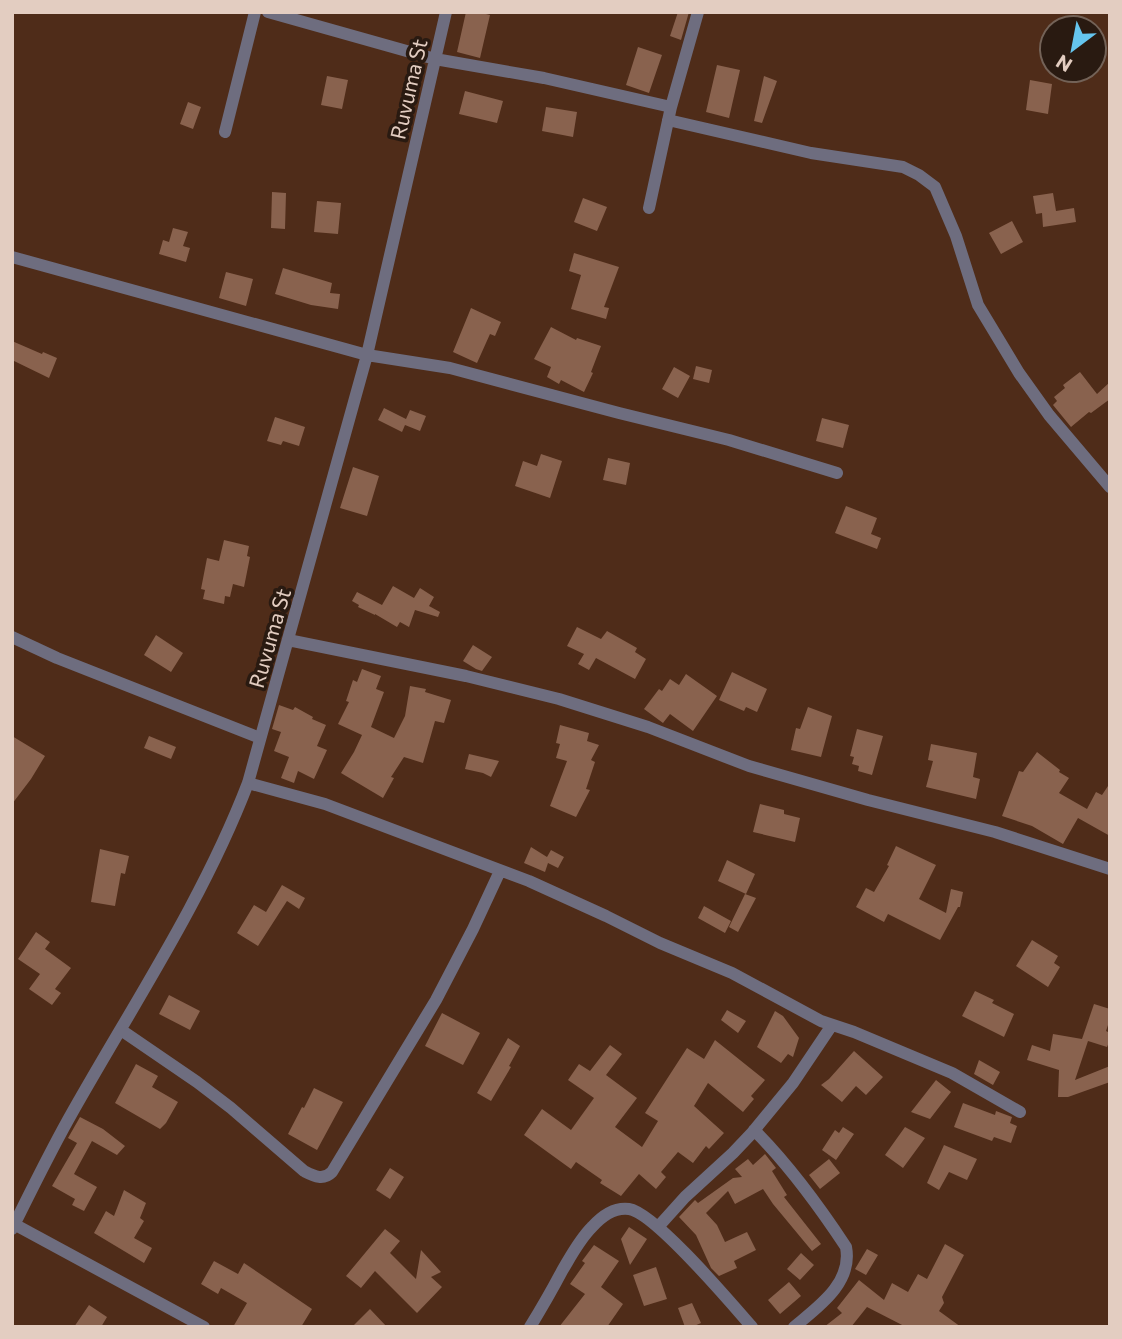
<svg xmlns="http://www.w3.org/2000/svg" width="1122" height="1339" viewBox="0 0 1122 1339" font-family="Commissioner,sans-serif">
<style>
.building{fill:#89624e}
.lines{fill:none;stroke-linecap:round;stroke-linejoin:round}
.minor{stroke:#6e6d7f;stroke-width:12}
.labels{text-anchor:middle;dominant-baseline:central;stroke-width:7;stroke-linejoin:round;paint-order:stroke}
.street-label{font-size:21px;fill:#e3cdc1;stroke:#291a11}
</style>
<rect width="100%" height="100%" fill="#4f2c19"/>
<path class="building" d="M466 12H478L490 15 480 58 457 52Z
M678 12H689L681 40 670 36Z
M638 47 662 55 649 93 626 85Z
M717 65 740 70 729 118 706 112Z
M327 76 348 80 342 109 321 105Z
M764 76 777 81 762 123 754 121Z
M1030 80 1052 84 1048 114 1026 110Z
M465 91 503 101 497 123 459 114Z
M188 102 201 107 193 129 180 124Z
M546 107 577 112 573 137 542 131Z
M272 192 286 193 285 229 271 228Z
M1053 193 1056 211 1074 208 1076 222 1043 227 1042 213 1036 214 1033 196Z
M583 198 607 207 597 231 574 222Z
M317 201 341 203 338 234 314 232Z
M1012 221 1023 242 1001 254 989 233Z
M173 228 188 232 183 246 190 248 186 262 159 254 163 240 169 242Z
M574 253 619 267 604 307 609 308 606 319 571 309 581 275 569 271Z
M283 268 332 283 330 293 340 294 338 309 311 305 275 294Z
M226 272 253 279 246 306 219 298Z
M471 308 501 322 495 336 490 334 477 363 453 352Z
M551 327 576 340 577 338 601 346 591 372 593 373 584 392 561 380 559 384 547 377 551 367 534 359Z
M12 341 42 354 43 352 57 358 49 378 12 360Z
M696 366 712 370 709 383 693 379Z
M674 367 690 376 678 398 662 389Z
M1080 372 1097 394 1110 382V399L1091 413 1089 412 1071 427 1053 405 1057 401 1054 397 1065 388 1063 385Z
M384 408 406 419 410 410 426 416 420 431 405 425 402 432 378 420Z
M275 417 305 427 299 446 283 441 281 445 267 441Z
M822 418 849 425 843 448 816 441Z
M541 454 562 461 550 498 515 486 523 461 537 466Z
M608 458 630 463 626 485 603 480Z
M353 467 379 476 367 516 340 508Z
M846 506 877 518 871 534 881 538 877 549 835 533Z
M224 540 249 546 247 556 250 557 244 587 233 584 230 597 225 596 224 604 203 599 205 590 201 589 207 558 219 561Z
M393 586 414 598 420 588 434 597 429 606 440 612 438 617 415 610 409 627 400 622 397 627 375 614V615L358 607 359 605 352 601 357 592 382 605Z
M577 627 601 639 607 631 637 648 635 652 646 659 635 679 596 658 589 670 578 664 584 654 567 646Z
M156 635 183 653 171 672 144 655Z
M473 645 492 657 482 671 476 669 463 661Z
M362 669 381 676 376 689 384 692 371 727 394 738 405 716 410 686 426 689 425 692 451 700 444 723 435 721 423 763 404 757 391 777 394 778 383 798 341 773 354 752 362 735 338 724 349 702 346 701 353 680 357 682Z
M732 672 767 689 757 712 746 707 744 711 719 700Z
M686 674 717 696 693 731 670 714 663 723 644 709 659 689 662 691 670 679 679 685Z
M279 705 293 710 295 707 313 717 312 719 326 725 317 746 327 750 314 779 298 771 294 783 281 778 289 757 274 751 281 732 272 729Z
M808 707 832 716 821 757 791 750 796 728 800 729Z
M560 725 589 733 587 741 599 745 591 760 595 762 586 789 590 790 576 817 550 806 567 761 556 758 560 744 556 743Z
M857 729 883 736 872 775 858 771 859 766 852 764 854 757 850 756Z
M12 736 45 756 31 779 12 804Z
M149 736 176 747 171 759 144 748Z
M931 744 977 753 973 777 980 779 976 799 926 787 933 761 928 760Z
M1037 752 1060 770 1059 772 1069 778 1059 793 1087 809 1096 792 1102 795 1110 783V836L1078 818 1063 844 1032 826 1002 816 1019 771 1023 772Z
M469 754 499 761 491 777 483 773 465 769Z
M760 804 784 810V814L800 818 795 842 753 832Z
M896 846 936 865 919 899 946 913 951 889 963 892 960 907H958L940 940 888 914 884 922 856 907 866 888 874 892 889 866 887 865Z
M531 847 547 857 551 850 564 857 558 868 548 863 545 872 524 863Z
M100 849 129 856 125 874 121 873 115 906 91 902Z
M727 860 755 874 746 894 718 881Z
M282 885 305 898 299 909 287 901 258 946 237 933 254 905 266 912Z
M745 894 756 898 738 932 729 927Z
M704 906 731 921 725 933 698 918Z
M36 932 50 942 45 949 71 968 55 989 61 993 52 1005 29 989 40 974 18 959Z
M1032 940 1058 956 1054 963 1060 967 1048 987 1016 966Z
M975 991 994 1000 992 1003 1014 1014 1004 1037 962 1016Z
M169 995 200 1011 190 1030 159 1014Z
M1094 1004 1110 1009V1019L1106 1031 1110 1033V1040L1107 1047 1088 1041 1075 1080 1110 1066V1082L1068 1097H1058L1059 1070 1027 1060 1032 1045 1050 1051 1053 1034 1082 1039Z
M727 1010 746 1021 738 1033 721 1020Z
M775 1011 783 1016 799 1038 793 1057 788 1054 781 1063 757 1047Z
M442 1013 480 1033 463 1065 425 1046Z
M508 1038 520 1046 509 1066 511 1067 491 1101 477 1093Z
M715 1040 765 1080 751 1096 754 1099 743 1112 708 1083 694 1106 724 1133 709 1149 706 1146 693 1163 678 1152 661 1172 666 1177 656 1189 639 1174 621 1196 600 1183 602 1180 576 1162 571 1169 524 1135 542 1109 571 1130 594 1098 568 1080 579 1064 590 1071 610 1045 622 1054 606 1075 637 1098 615 1127 642 1147 658 1121 645 1113 687 1048 704 1059Z
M854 1051 883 1077 866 1095 856 1086 842 1102 821 1085 829 1079Z
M979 1060 1000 1072 993 1085 974 1074Z
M136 1064 158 1076 152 1087 178 1102 166 1123 160 1129 115 1103Z
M936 1080 951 1092 943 1102 930 1119 911 1112Z
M314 1088 343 1102 317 1150 288 1134 302 1107 304 1108Z
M963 1103 995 1115 996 1111 1012 1117 1010 1123 1017 1126 1011 1143 994 1137 992 1141 954 1127Z
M80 1117 103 1129 125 1146 117 1155 92 1141 74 1174 97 1187 84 1211 72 1205 75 1199 52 1186 77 1143 68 1138Z
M843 1127 854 1134 836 1160 822 1150 835 1130 839 1133Z
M905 1127 925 1138 903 1168 885 1155Z
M944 1145 977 1159 967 1180 949 1172 939 1190 927 1183Z
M765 1154 776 1168 772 1171 787 1195 784 1197 821 1244 812 1251 773 1204 763 1189 735 1204 728 1191 706 1213 717 1225 725 1242 747 1232 756 1250 734 1261 737 1268 719 1276 711 1268 696 1235 679 1217 695 1200 698 1203 733 1178 742 1177 735 1169 748 1159 753 1165Z
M829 1159 840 1173 820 1189 809 1175Z
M390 1168 404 1177 390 1199 376 1190Z
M124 1190 146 1203 140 1218 144 1221 134 1238 152 1248 144 1263 94 1233 106 1211 114 1216Z
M629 1227 647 1239 630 1265 621 1239Z
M385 1229 400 1241 390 1253 416 1279 421 1250 441 1272 431 1277 442 1287 417 1313 375 1271 361 1288 346 1276Z
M945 1244 964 1255 942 1297 944 1303 939 1311 961 1327H906L867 1307 851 1327H824L842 1313 837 1308 859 1280 884 1300 892 1283 908 1292 918 1274 927 1279Z
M594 1245 619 1261 601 1287 623 1304 607 1327H559L585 1294 570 1284 585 1263 582 1261Z
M867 1249 878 1255 866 1275 855 1269Z
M801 1253 814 1265 800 1280 787 1269Z
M214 1261 238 1274 244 1263 312 1309 301 1327H233L247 1303 221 1288 218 1294 201 1284Z
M656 1267 667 1299 644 1306 633 1275Z
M789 1282 801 1296 780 1314 768 1300Z
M692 1303 701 1323 692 1327H685L678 1308Z
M89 1305 107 1317 101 1327H74Z
M370 1309 387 1327H352Z"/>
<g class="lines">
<path class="minor" d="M268 12 435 59 544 78 671 107
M668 120 811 153 903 167 919 175 935 187 956 236 978 305 1019 373 1049 415 1110 487
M225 132 255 12
M649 208 671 107 698 12
M12 257 367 355 450 368 619 413 729 440 837 473
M12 637 57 658 260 738
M288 640 466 676 559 699 648 727 749 766 868 800 995 832 1110 869
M248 783 325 804 529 881 606 916 660 943 732 973 821 1021 854 1032 952 1073 1020 1112
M121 1030 197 1082 231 1108 304 1171C314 1176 323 1181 332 1172L436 1000 473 929 500 871
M754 1130C789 1165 819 1206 846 1247 853 1283 818 1307 794 1327
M12 1223 204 1327
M658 1227 685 1197 733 1153 751 1134 793 1083 832 1025
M12 1229C30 1193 48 1156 68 1120 130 1009 202 903 248 783L367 355 446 12
M530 1327C541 1309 552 1290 562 1271 571 1256 579 1240 592 1227 601 1217 614 1207 629 1209 655 1213 731 1303 752 1327"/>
</g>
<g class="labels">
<g class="street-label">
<text transform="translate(408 89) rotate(-77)">Ruvuma St</text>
<text transform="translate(269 638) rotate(-74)">Ruvuma St</text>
</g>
</g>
<rect width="1122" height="1339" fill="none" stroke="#e3cdc1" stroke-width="28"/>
<g transform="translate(1073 49) rotate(212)"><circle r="33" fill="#291a11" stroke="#736257" stroke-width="2"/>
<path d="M0-5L12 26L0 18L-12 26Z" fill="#65c5ee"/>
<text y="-10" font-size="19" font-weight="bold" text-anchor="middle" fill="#e3cdc1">N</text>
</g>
</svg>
